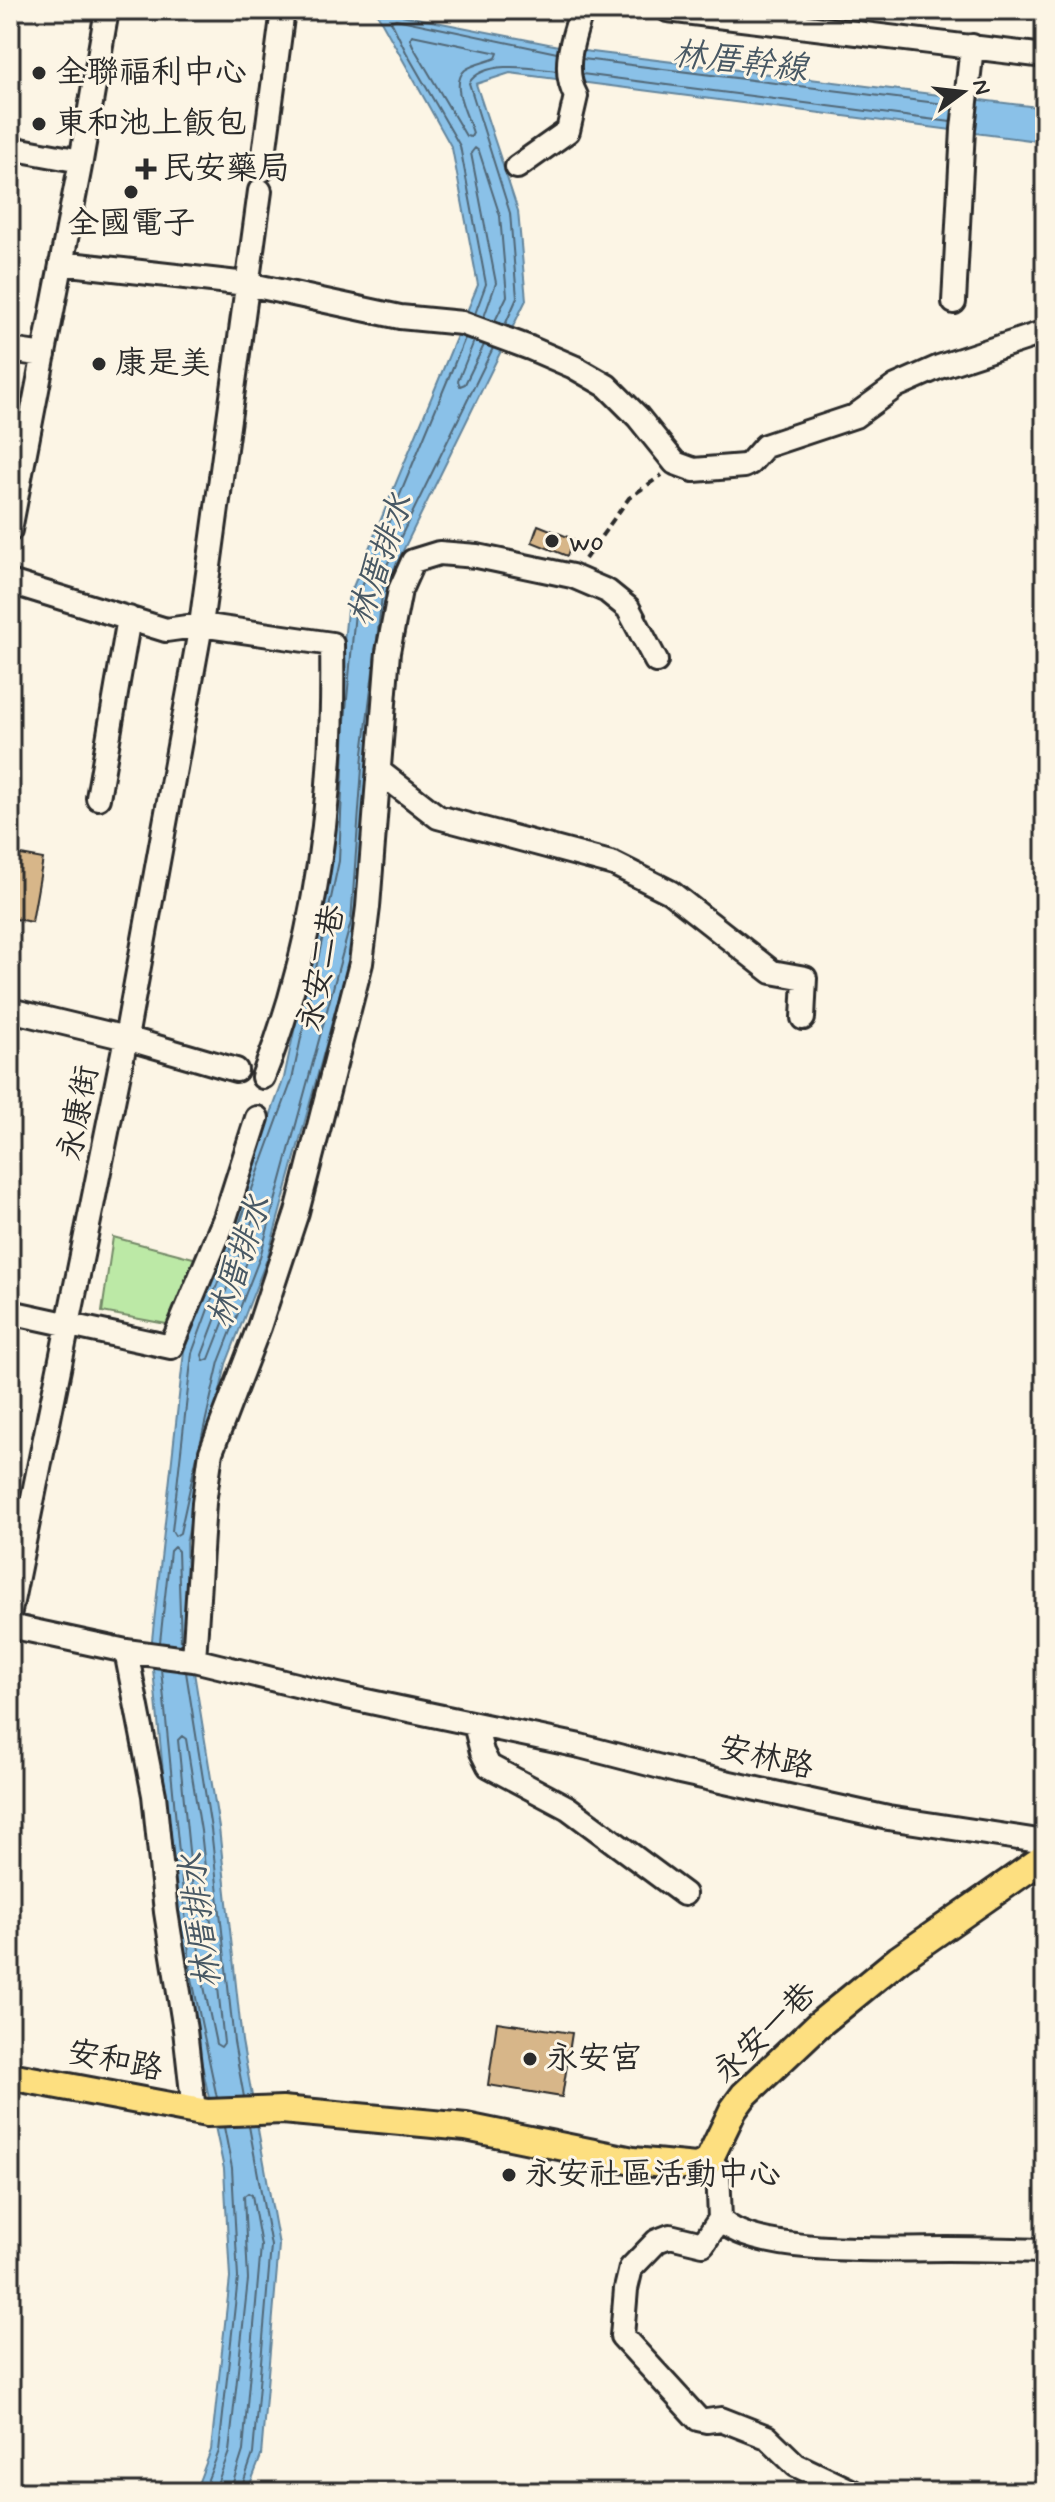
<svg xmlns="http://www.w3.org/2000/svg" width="1055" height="2502" viewBox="0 0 1055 2502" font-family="Mynerve,'LXGW WenKai TC',sans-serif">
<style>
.green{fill:#bce9a6;stroke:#748a68;stroke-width:2}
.water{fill:#8ac1e8;stroke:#64859c;stroke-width:2}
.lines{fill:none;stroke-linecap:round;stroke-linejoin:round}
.shore{stroke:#516777;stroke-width:2}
.building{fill:#d7b689;stroke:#2b2b2b;stroke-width:2}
.minor-casing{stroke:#2b2b2b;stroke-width:28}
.major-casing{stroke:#2b2b2b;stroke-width:32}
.path{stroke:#2b2b2b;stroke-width:4;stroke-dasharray:8 6;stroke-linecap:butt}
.minor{stroke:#fcf5e5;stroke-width:22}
.major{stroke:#fddf80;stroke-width:26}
.poi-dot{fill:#2b2b2b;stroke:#fcf5e5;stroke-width:3}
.labels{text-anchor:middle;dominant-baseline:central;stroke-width:6;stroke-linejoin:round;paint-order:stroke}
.poi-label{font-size:32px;fill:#2b2b2b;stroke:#fcf5e5;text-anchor:start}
.street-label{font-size:32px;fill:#2b2b2b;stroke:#fcf5e5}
.water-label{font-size:34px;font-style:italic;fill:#485864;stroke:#fcf5e5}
</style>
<rect width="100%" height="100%" fill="#fcf5e5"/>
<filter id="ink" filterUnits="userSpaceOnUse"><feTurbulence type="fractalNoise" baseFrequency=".0125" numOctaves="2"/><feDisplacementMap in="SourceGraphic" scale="16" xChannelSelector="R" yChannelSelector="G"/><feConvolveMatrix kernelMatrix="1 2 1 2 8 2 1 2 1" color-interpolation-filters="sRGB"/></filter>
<g filter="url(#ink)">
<path class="green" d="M113 1237 197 1259 172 1325 102 1312Z"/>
<path class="water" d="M375 10 584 51 1045 108V142L510 73 476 84 518 211 526 300 392 573 371 755 359 924 267 1259 226 1364 186 1543 188 1635 219 1828 242 2041 279 2245 261 2456 247 2492H195L211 2450 230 2278 224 2169 183 1975 151 1649 184 1351 284 1078 331 859 337 720 348 599 478 285 452 148Z"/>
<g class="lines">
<path class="shore" d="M412 35 498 53 496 58C487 62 473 64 465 70 449 84 468 116 473 133L471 137 466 136 414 48 410 39Z
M583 59 953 105
M582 74 951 122
M475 314 486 284 460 146 406 52 391 21 396 19 557 53
M484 317 496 283 471 153 475 148 479 151 500 216 507 296 495 321
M505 325 517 298 510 213 469 83C484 59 532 68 556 71
M474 341 458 381 460 386 465 384 484 345
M376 648 385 569 493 348
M253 1219 258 1223 250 1254 209 1359 204 1361 202 1355Z
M200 1445 219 1362 260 1257 351 922 363 754 375 655
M197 1456 180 1533 175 1536 172 1531 192 1353 292 1080 339 861 345 721 356 601 465 338
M160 1642 170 1551 174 1547 178 1551 181 1645
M161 1669 191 1974 217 2098
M186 1672 211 1829 234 2042 244 2097
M182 1736 186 1739 201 1831 224 2043 221 2047 216 2044 201 1972 178 1740Z
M203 2492 219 2451 238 2278 232 2168 224 2127
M214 2492 229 2452 248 2280 244 2196 248 2193 252 2195 261 2246 243 2451 230 2492
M240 2492 253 2454 271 2246 249 2126"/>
</g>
<path class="building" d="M538 525 573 539 567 556 532 542Z
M10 853 43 859 32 922 10 918Z
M497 2022 572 2033 562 2097 488 2085Z"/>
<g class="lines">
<g class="minor-casing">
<path id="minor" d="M668 10 1045 56
M10 148 81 161
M517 167 568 131 576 96C561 70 573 37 582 10
M262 170 283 10
M61 263 247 284 400 317 462 323 530 348 574 367 607 386 638 417 675 463 694 470 744 466 750 463 765 446 855 416 896 386 939 367 1045 332
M954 302 963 129 972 46
M10 350 44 355
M10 530 81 161 107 10
M10 582 166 630 201 625 332 644C335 791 317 941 263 1077
M380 772 438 817 614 864 670 892 772 972 805 978 803 1018
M98 798 129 618
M10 1010 126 1038 236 1070
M10 1312 171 1347 225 1218 257 1118
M10 1611 126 1038 201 625 260 191
M10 1626 126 1651 194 1660 333 1694 580 1746 680 1772 888 1818 1045 1842
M126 1651 154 1795 166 1912 185 2030 194 2111
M194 1660 204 1503 211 1452 259 1327 297 1212 361 963 368 907 388 652 400 590 413 561 439 553 477 556 572 576 607 591 628 608 656 661
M475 1724 482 1752 489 1766 568 1808 684 1894
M708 2162 718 2169 720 2219C752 2256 898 2249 947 2249 980 2249 1012 2250 1045 2251
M720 2219 703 2244 670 2236 657 2241 631 2268 626 2289 622 2336 698 2419 707 2421 721 2419 767 2437 796 2465 853 2492"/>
</g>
<g class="major-casing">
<path id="major" d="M10 2076 207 2113 282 2110 466 2127 633 2161 696 2167 708 2162 733 2110 744 2095 817 2026 899 1959 1045 1857"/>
</g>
<path class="path" d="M585 559 629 498 662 475"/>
<use href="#minor" class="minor"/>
<use href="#major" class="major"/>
</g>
</g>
<g class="poi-dot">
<circle cx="39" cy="73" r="8"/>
<circle cx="39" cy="124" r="8"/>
<path d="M142 157h8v8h8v8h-8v8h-8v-8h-8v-8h8z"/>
<circle cx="131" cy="192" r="8"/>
<circle cx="99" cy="364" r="8"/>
<circle cx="552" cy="541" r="8"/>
<circle cx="530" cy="2059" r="8"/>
<circle cx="509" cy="2175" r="8"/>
</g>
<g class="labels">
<g class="poi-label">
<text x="55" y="73">全聯福利中心</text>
<text x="55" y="124">東和池上飯包</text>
<text x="162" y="169">民安藥局</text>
<text x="131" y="224" text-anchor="middle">全國電子</text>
<text x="115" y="364">康是美</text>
<text x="568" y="541">wo</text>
<text x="546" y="2059">永安宮</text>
<text x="525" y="2175">永安社區活動中心</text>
</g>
<g class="street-label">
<text transform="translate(322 968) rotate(-79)">永安二巷</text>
<text transform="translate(79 1113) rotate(-79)">永康街</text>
<text transform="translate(766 1758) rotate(13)">安林路</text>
<text transform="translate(765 2033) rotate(-44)">永安一巷</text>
<text transform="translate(115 2061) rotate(11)">安和路</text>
</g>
<g class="water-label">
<text transform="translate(740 62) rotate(7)">林厝幹線</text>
<text transform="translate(381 560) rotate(-71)">林厝排水</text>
<text transform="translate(240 1262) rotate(-72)">林厝排水</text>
<text transform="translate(201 1921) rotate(-97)">林厝排水</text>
</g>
</g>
<rect width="1055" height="2502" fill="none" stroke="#fcf5e5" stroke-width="40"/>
<rect x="20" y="20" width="1015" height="2462" fill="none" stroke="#2b2b2b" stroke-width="3" filter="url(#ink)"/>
<g transform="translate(963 92) rotate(75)" stroke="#fcf5e5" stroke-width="6" paint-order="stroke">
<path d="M0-6L14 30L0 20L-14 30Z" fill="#2b2b2b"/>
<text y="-12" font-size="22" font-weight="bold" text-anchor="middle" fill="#2b2b2b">N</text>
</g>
</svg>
